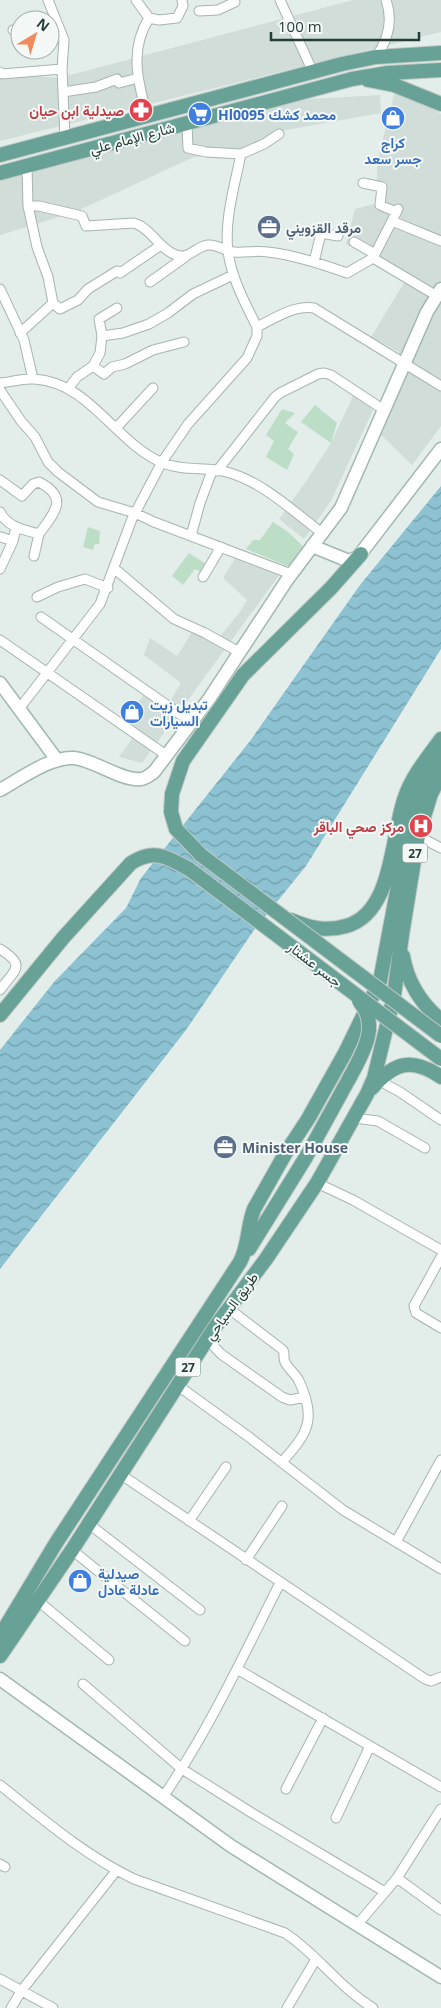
<svg xmlns="http://www.w3.org/2000/svg" width="441" height="2008" viewBox="0 0 441 2008" font-family="'Open Sans',Vazirmatn,sans-serif">
<style>
.built{fill:#d1ddd8}
.green{fill:#bcdec7}
.water{fill:url(#water-waves)}
.lines{fill:none;stroke-linecap:round;stroke-linejoin:round}
.street-casing{stroke:#a6b5b0;stroke-width:11}
.secondary-casing{stroke:#a1b8b2;stroke-width:15}
.primary-casing{stroke:#c1c9c7;stroke-width:16}
.street{stroke:#fff;stroke-width:9}
.secondary{stroke:#fff;stroke-width:12}
.primary{stroke:#68a297;stroke-width:14}
.primary-bridge-casing{stroke:#c1c9c7;stroke-width:16;stroke-linecap:butt}
.primary-bridge{stroke:#68a297;stroke-width:14}
.labels{text-anchor:middle;dominant-baseline:central;stroke-width:4;stroke-linejoin:round;paint-order:stroke}
.shield{fill:#f4f9f7;stroke:#627671;stroke-width:1}
.shield-label{font-size:12px;font-weight:bold;fill:#233e38}
.health-label{font-size:14px;font-weight:bold;fill:#be3a42;stroke:#f4f9f7;text-anchor:end}
.shop-label{font-size:14px;font-weight:bold;fill:#366cbe;stroke:#f4f9f7;text-anchor:start}
.street-label{font-size:14px;fill:#233e38;stroke:#f4f9f7}
.service-label{font-size:14px;font-weight:bold;fill:#4e5e75;stroke:#f4f9f7;text-anchor:start}
</style>
<defs>
<pattern id="water-waves" width="16" height="10" patternUnits="userSpaceOnUse" patternTransform="scale(1.25)"><rect width="16" height="10" fill="#8cc2d1"/><path d="M0 5q4-4 8 0t8 0" fill="none" stroke="#729fab"/></pattern>
</defs>
<rect width="100%" height="100%" fill="#e3ede9"/>
<path class="built" d="M353 0H441V32L0 141V79L10 74 59 78Z
M396 87 441 114V426L412 465 381 435 399 352 371 337 407 278 346 244 355 209 377 203V162Z
M380 95 381 113 281 131 239 157H194L75 212 0 235V175L223 114 310 99Z
M354 394 373 410 331 501 304 539 279 519 307 480 331 443Z
M237 555 280 574 142 763 119 757 138 730 123 722 146 692 165 710 181 683 144 655 150 638 177 656 196 626 218 639 240 612 247 600 223 578Z"/>
<path class="green" d="M315 405 337 423 331 443 301 422Z
M282 409 295 413 285 423 298 432 288 449 294 454 287 470 266 457 274 441 266 435Z
M273 522 288 532 306 549 292 568 246 549 253 540H260Z
M88 527 100 531 99 544H95L93 550 83 547Z
M189 553 206 564 201 572 195 569 183 585 172 576Z"/>
<path class="water" d="M441 486V649L306 866 254 930 186 1030 0 1269V1050L54 982 126 908 141 878 250 741 360 585Z"/>
<g class="lines">
<g class="street-casing">
<path id="street" d="M48 0 64 40 62 69 65 138
M136 0 149 18 159 20 177 18 183 6 182 0
M280 0 313 72
M199 11 218 10 235 2 234 0
M13 30 20 28
M376 57C388 40 393 20 386 0
M0 72 2 74 62 69
M63 92 96 87 117 79 119 83 138 78
M147 116C138 82 129 50 149 18
M187 123 188 148 206 152 241 154 264 144 279 134
M363 183 382 187 380 205 396 212
M28 206H39L82 216 86 226 134 223C151 228 159 249 176 255 189 260 196 246 208 245 218 244 224 251 234 252 245 253 257 250 268 252 295 255 322 264 347 273L373 258 398 209
M392 221 441 241
M354 242 375 254
M373 258 437 296
M314 262 321 233 338 236
M150 282 185 257
M0 289 24 340 33 379
M53 303 60 309 78 300 88 289 117 271 120 273 161 245
M257 327C275 318 294 305 314 308L441 386
M20 333 53 303 48 277 37 247 28 206 27 166
M102 336 99 319 117 308
M93 366 100 353 102 336 123 333 149 324 168 313 193 294 233 275
M0 383C11 382 23 378 34 379 90 382 115 443 163 463 185 472 208 466 230 473 264 483 294 512 322 533
M68 389 77 377 93 366 104 374 112 367 125 364 153 350 184 342
M0 390 21 421 35 437 48 462 58 472 98 502 135 513 154 522 291 574
M116 428 153 388
M217 471 275 397 280 393 318 374 324 373 331 375 384 410
M0 480 22 496 33 484 39 482C70 498 54 513 39 534 25 530 7 527 0 512
M191 536 200 503 212 471
M1 537 13 541
M34 556 39 534
M0 569 13 541 16 527
M115 569 174 619 205 633 239 652
M203 577 221 547
M37 597 58 587 85 579 108 588
M41 617 191 722
M0 640 166 755
M19 709 100 604 132 519 162 462 188 424 247 358 257 336V327C245 303 231 277 228 251 224 220 235 184 241 154
M418 836 441 848
M0 949C27 966 15 969 0 990
M376 1079 400 1092 441 1120
M354 1118 378 1121 425 1148
M317 1183 353 1200 441 1250
M441 1257 414 1306 416 1313 441 1328
M228 1308 283 1350C285 1354 283 1359 285 1362 288 1369 296 1374 299 1381 317 1419 308 1433 282 1462
M207 1339 221 1354 282 1397 290 1400 305 1397
M177 1385 249 1437 343 1510 441 1569
M120 1474 425 1679 431 1681 441 1677
M189 1521 226 1467
M89 1524 200 1610
M396 1542 441 1460
M72 1550 185 1641
M246 1560 282 1506
M37 1600 109 1660
M237 1669 441 1787
M83 1684 182 1769 252 1813 385 1892
M0 1785C43 1819 84 1855 134 1879L285 1933C317 1954 340 1988 373 2008
M286 1789 323 1718
M163 1797C209 1730 243 1656 280 1583
M336 1818 370 1746
M0 1864 5 1867
M397 1878 441 1910
M357 1925 397 1878 441 1809
M0 1979 53 2008
M11 2008 22 1990 116 1871
M287 2008 316 1959"/>
</g>
<g class="secondary-casing">
<path id="secondary" d="M312 546 349 561 358 557 441 449
M0 683 57 760
M0 790C20 779 51 756 74 758 94 760 122 781 140 779 146 779 149 775 154 772L209 699 287 580 341 508 427 312 441 289
M0 1679 231 1846 441 1977"/>
</g>
<g class="primary-casing">
<path id="primary" d="M368 80 394 85 441 104
M0 155 342 64 376 57 441 53
M0 173 352 79 388 73 441 70
M201 855 176 829 171 812 172 794 183 761 243 675 331 588 361 554
M291 920C310 928 326 932 346 926 394 913 391 834 405 797 412 776 428 757 441 739
M403 956C407 981 421 1004 441 1020
M0 1015 63 938 131 863C154 848 167 857 189 869
M372 1088C394 1062 412 1057 441 1077
M249 1249 306 1157 350 1077
M0 1636 56 1543 240 1262C249 1245 247 1227 254 1209L285 1154 308 1119 345 1053 380 981 408 833C416 804 426 778 441 752
M0 1656 72 1550 215 1327 266 1259 317 1183 367 1094 374 1078 394 996 402 935 418 836 431 794 441 774"/>
</g>
<use href="#street" class="street"/>
<use href="#secondary" class="secondary"/>
<use href="#primary" class="primary"/>
<g class="primary-bridge-casing">
<path id="primary-bridge" d="M201 855 441 1036
M189 869 441 1059
M350 1077C362 1054 381 1025 359 1001"/>
</g>
<use href="#primary-bridge" class="primary-bridge"/>
</g>
<defs>
<g id="pharmacy-disc" transform="scale(1.25)"><circle r="9.5" fill="#e0444e" stroke="#f4f9f7"/><path d="M-2-6h4v4h4v4h-4v4h-4v-4h-4v-4h4Z" fill="#fff"/></g>
<g id="supermarket-disc" transform="scale(1.25)"><circle r="9.5" fill="#3f7fe0" stroke="#f4f9f7"/><path d="M-6-5.5h2.5l.6 2H6L4.5 2H-2.5L-4.4-4H-6ZM-1.5 3.2a1.3 1.3 0 1 0 .1 0ZM3 3.2a1.3 1.3 0 1 0 .1 0Z" fill="#fff"/></g>
<g id="shop-disc" transform="scale(1.25)"><circle r="9.5" fill="#3f7fe0" stroke="#f4f9f7"/><path d="M-5-2.5h2.3a2.7 3.5 0 0 1 5.4 0H5L5.5 6h-11ZM-1.5-2.5h3a1.5 2.3 0 0 0-3 0Z" fill="#fff"/></g>
<g id="office-disc" transform="scale(1.25)"><circle r="9.5" fill="#5c6f8a" stroke="#f4f9f7"/><path d="M-6-3h4V-5.5h4V-3h4V5H-6ZM-1-4.5V-3h2v-1.5ZM-6 0V1H6V0Z" fill="#fff"/></g>
<g id="hospital-disc" transform="scale(1.25)"><circle r="9.5" fill="#e0444e" stroke="#f4f9f7"/><path d="M-5-5h3v3.5h4V-5h3V5h-3V1.5h-4V5h-3Z" fill="#fff"/></g>
</defs>
<g fill-rule="evenodd">
<use href="#pharmacy-disc" x="141" y="110"/>
<use href="#supermarket-disc" x="200" y="114"/>
<use href="#shop-disc" x="393" y="118"/>
<use href="#office-disc" x="269" y="227"/>
<use href="#shop-disc" x="132" y="712"/>
<use href="#hospital-disc" x="421" y="826"/>
<use href="#office-disc" x="225" y="1147"/>
<use href="#shop-disc" x="80" y="1581"/>
</g>
<g class="labels">
<g class="shield">
<rect x="402.5" y="843.5" width="25" height="19" rx="4"/>
<rect x="175.5" y="1357.5" width="25" height="19" rx="4"/>
</g>
<g class="shield-label">
<text x="415" y="853">27</text>
<text x="188" y="1367">27</text>
</g>
<g class="health-label">
<text x="124" y="110">صيدلية ابن حيان</text>
<text x="404" y="826">مركز صحي الباقر</text>
</g>
<g class="shop-label">
<text x="218" y="114">Hl0095 محمد كشك</text>
<text x="393" y="142" text-anchor="middle">كراج<tspan x="393" dy="16">جسر سعد</tspan></text>
<text x="150" y="704">تبديل زيت<tspan x="150" dy="16">السيارات</tspan></text>
<text x="98" y="1573">صيدلية<tspan x="98" dy="16">عادلة عادل</tspan></text>
</g>
<g class="street-label">
<text transform="translate(132 138) rotate(-15)">شارع الإمام علي</text>
<text transform="translate(315 964) rotate(38)">جسر عشتار</text>
<text transform="translate(231 1306) rotate(-54)">طريق السياحي</text>
</g>
<g class="service-label">
<text x="286" y="227">مرقد القزويني</text>
<text x="242" y="1147">Minister House</text>
</g>
</g>
<g transform="translate(35 35) rotate(38)"><circle r="24" fill="#f4f9f7" stroke="#a0aeab"/>
<path d="M0-4L9 19L0 12L-9 19Z" fill="#f18b5d"/>
<text y="-8" font-size="14" font-weight="bold" text-anchor="middle" fill="#233e38">N</text>
</g>
<path d="M271 32v8h148v-8" fill="none" stroke="#233e38" stroke-width="2.5"/>
<text x="278" y="32" font-size="15" fill="#233e38" stroke="#f4f9f7" stroke-width="4" paint-order="stroke">100 m</text>
</svg>
